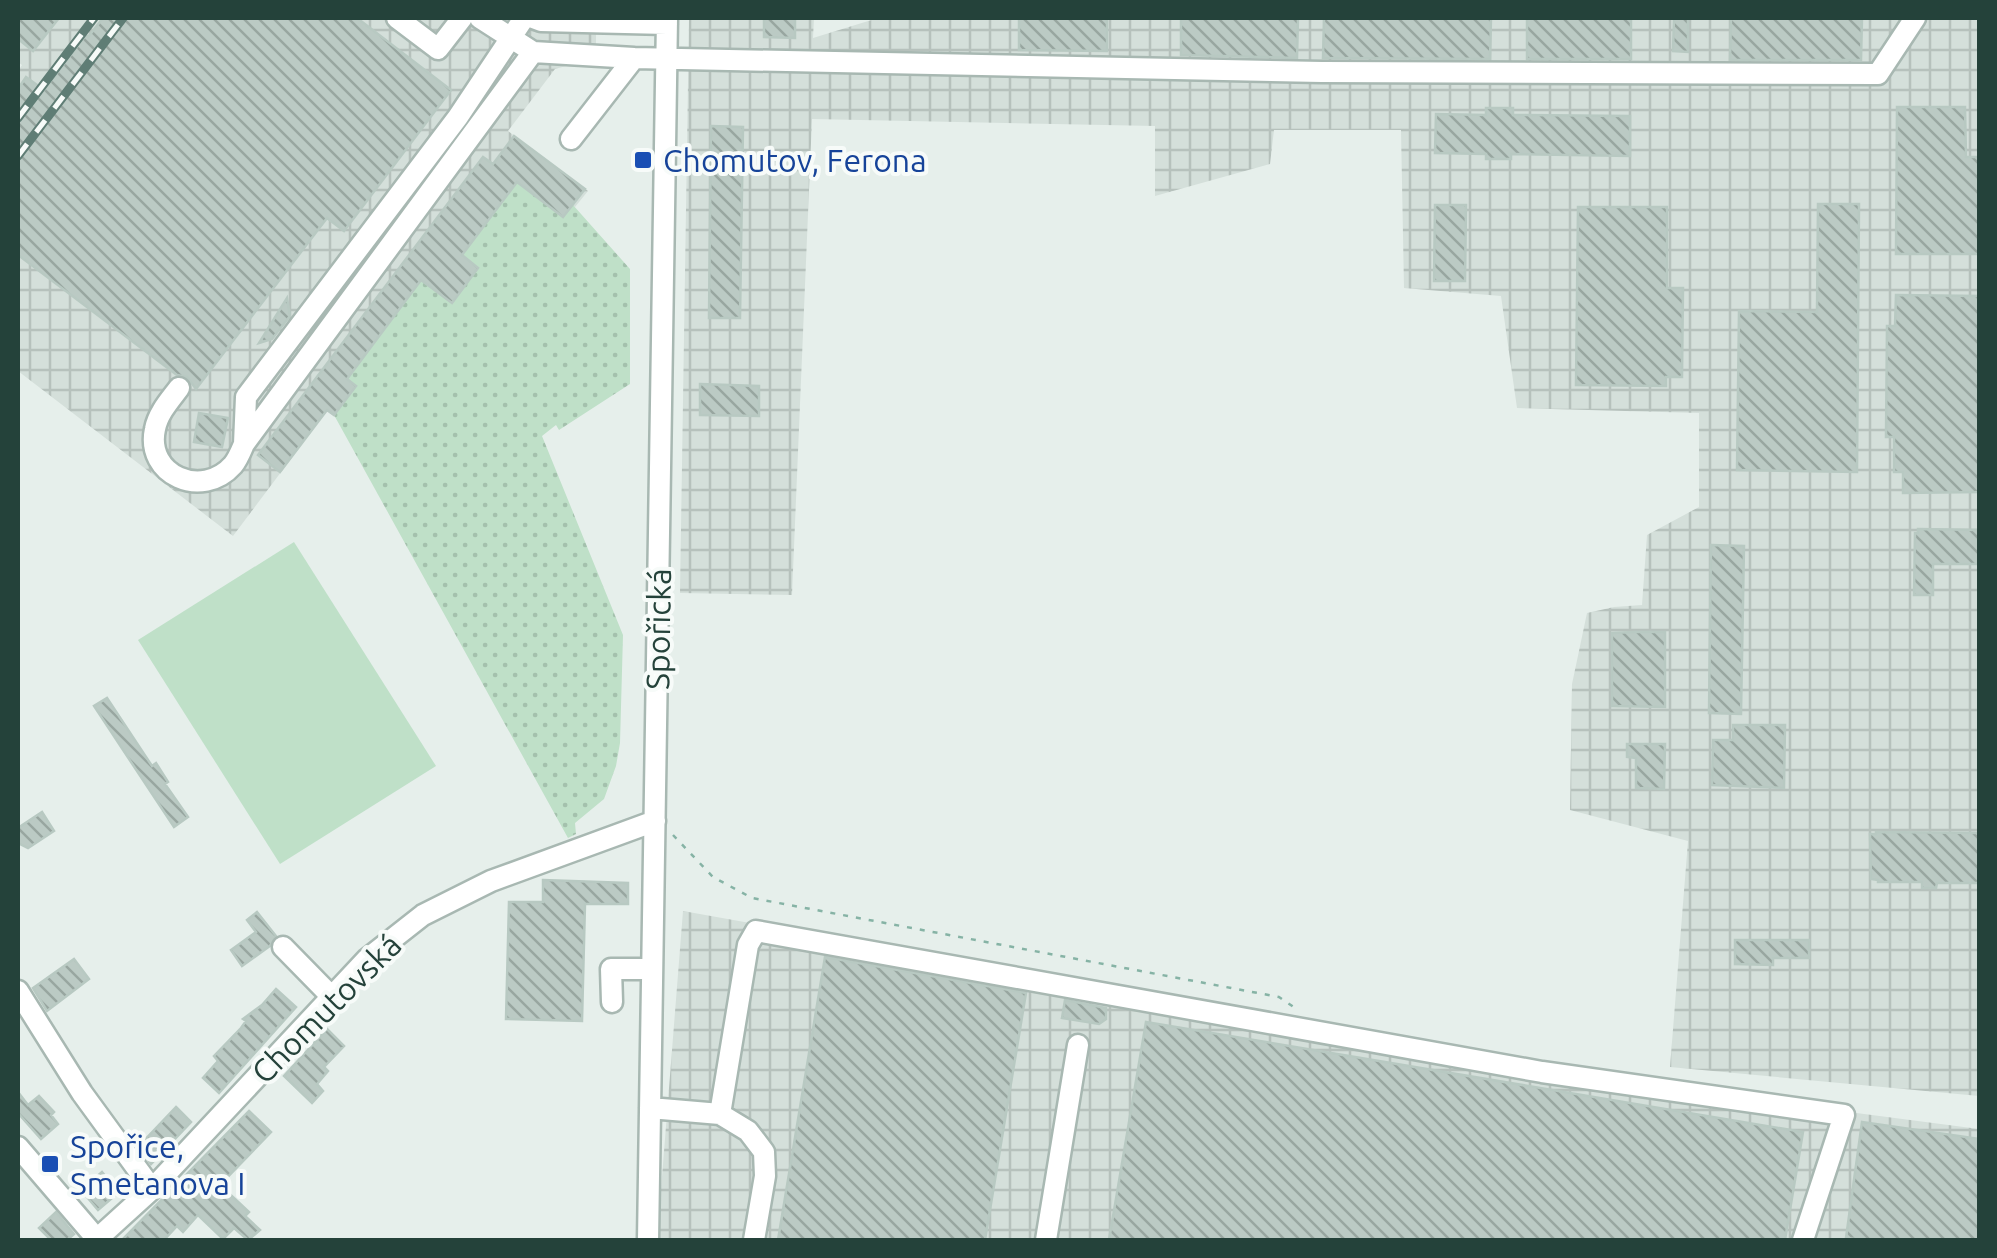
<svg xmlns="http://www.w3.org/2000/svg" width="1997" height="1258" viewBox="0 0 1997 1258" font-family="Ubuntu,sans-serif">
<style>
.industrial{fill:url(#industrial-grid)}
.grass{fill:url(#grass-dots)}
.garden{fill:#bfe0c8}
.building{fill:url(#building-back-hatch);stroke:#b8c9c2;stroke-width:2.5}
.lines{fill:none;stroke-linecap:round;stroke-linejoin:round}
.minor-casing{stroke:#a8b8b2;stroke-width:25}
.path{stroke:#86b3a5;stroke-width:2.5;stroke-dasharray:5 8;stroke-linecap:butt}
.minor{stroke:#fff;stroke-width:20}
.rail-casing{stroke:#5f7d75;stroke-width:9}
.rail{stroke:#f7fbf9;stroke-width:5;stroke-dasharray:15;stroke-linecap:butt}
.transit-dot{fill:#1a4fb4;stroke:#f7fbf9;stroke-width:4}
.labels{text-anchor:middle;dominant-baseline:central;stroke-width:8;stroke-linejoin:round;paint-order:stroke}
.transit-label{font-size:32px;fill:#164399;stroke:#f7fbf9;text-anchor:start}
.street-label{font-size:32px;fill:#24423a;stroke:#f7fbf9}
</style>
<defs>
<pattern id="industrial-grid" width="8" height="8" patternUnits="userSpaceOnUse" patternTransform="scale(2.5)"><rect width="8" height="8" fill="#d4dfda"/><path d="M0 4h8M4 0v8" fill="none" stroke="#b6c1bc"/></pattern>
<pattern id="grass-dots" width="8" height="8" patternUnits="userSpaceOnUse" patternTransform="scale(2.5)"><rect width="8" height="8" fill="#bfe0c8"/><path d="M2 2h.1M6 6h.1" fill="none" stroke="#a4c1ad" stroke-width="1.8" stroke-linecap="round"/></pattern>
<pattern id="building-back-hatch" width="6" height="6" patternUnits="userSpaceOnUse" patternTransform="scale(2.5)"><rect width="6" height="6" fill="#bbcac4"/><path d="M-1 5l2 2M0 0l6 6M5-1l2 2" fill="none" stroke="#98a6a0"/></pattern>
</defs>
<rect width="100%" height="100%" fill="#e6efeb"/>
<path class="industrial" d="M18 18H596V67L566 66 555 69 508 131 588 191 575 207 572 205 563 217 517 183 347 379 356 386 335 417 327 411 233 536 18 371V71L22 65 18 62Z
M689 18H814L813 38 878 18H1979V1096L1670 1067 1688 841 1570 810 1572 684 1587 613 1614 607 1642 605 1647 535 1699 507V413L1517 408 1501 296 1404 288 1401 130H1274L1270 164 1155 196V126L812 119 792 595 680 593Z
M683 911 1265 1015 1296 1040 1979 1129V1240H657Z"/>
<path class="grass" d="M517 182 563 217 573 205 630 269V384L559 430 556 425 542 436 623 635 620 743 616 766 604 799 575 823 576 834 568 838 334 415 356 386 347 379 421 280 452 302 478 268 462 255Z"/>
<path class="garden" d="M294 542 436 766 280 864 138 640Z"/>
<path class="building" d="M18 18H59L33 51 18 39Z
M103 18H357L451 90 344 231 327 218 196 389 187 377 177 375 18 255V89L26 77 44 90 86 35 88 37Z
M764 18H795V38L764 37Z
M1019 18H1107V51L1019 50Z
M1181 18H1298L1297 58 1181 55Z
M1324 18H1491L1490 59 1323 58Z
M1527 18H1631V59H1527Z
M1674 18H1688V52L1673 51Z
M1731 18H1862L1861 60H1730Z
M1897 107H1965L1966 157H1980V254H1896Z
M1486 108H1513V115L1630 116V156L1511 154V159H1486V154L1435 153 1436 114 1486 115Z
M711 126 743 127 740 318H709Z
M514 136 585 189 563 217 517 182 462 255 478 268 452 303 421 280 347 379 356 386 334 415 327 410 280 472 258 455 483 157 493 164Z
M1818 204H1859L1857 472 1737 470 1739 311 1817 312Z
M1435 205H1466L1465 281H1434Z
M1578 207H1667V288H1683L1682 377H1666V386L1576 385Z
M1896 295 1980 296V492L1903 493V472H1894V437H1886L1887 326H1895Z
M287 298 290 316 272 339 259 343Z
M700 384 759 386V416L700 415Z
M199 413 228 418 222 447 194 442Z
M1918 529 1980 530V564H1933V595H1914L1915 533H1918Z
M1711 545 1744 546 1741 714 1709 713Z
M1634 632H1665V707L1612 706V633Z
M107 698 152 766 156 763 168 782 165 784 188 817 174 827 94 706Z
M1733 725H1785L1784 788 1712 785 1713 740H1733Z
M1627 744H1665L1664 789 1636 788V758L1627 757Z
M42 812 54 831 28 848 18 843V828Z
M1876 832 1980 833V881L1978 883H1937L1936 888H1922V882H1878V880L1871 879 1870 834H1876Z
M543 880 628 883V904H585L582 1021 506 1019 509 902H543Z
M257 912 276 936 270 946 242 966 231 950 256 932 247 920Z
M1735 940H1809V958H1773V965L1735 964Z
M825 957 1026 993 985 1240H778Z
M74 959 89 979 47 1011 33 988Z
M276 989 296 1007 219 1093 203 1078 218 1061 214 1056 241 1028 246 1021 243 1019 262 1005Z
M1065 1000 1106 1008V1019L1099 1024 1062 1018Z
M1146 1022 1803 1132 1785 1240H1109Z
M327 1029 344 1046 324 1067 328 1071 317 1084 323 1091 312 1103 284 1076Z
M18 1092 28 1105 39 1096 54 1112 51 1115 58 1124 41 1139 18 1113Z
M176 1107 191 1122 151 1164 138 1147Z
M249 1111 271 1132 220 1185 249 1212 245 1216 260 1230 248 1240 234 1228 223 1239 198 1215 183 1232 177 1226 164 1240H122Z
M1862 1122 1980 1139V1240H1864L1846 1238Z
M102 1172 119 1192 98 1210 81 1190Z
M56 1212 74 1234 67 1240H51L39 1228Z"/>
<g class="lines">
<g class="minor-casing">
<path id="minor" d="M397 18 438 49 462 18
M480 18 533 52 634 58
M533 18 541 21 667 24
M571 139 634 58 1322 72 1878 74 1915 18
M179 388C170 400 158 413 155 429 145 475 202 500 233 465 238 459 241 451 244 444L533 52
M244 444 246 397 458 117 524 18
M283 947 331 996
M18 991 82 1093 152 1189
M612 1002 611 969H652
M650 1108 720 1114 748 1131 764 1152 765 1176 754 1240
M720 1114 748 945 756 931 1542 1072 1844 1115 1803 1240
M18 1147 97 1239 152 1189 367 959 423 915 491 881 655 821
M648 1240 667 18
M1046 1240 1078 1045"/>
</g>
<path class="path" d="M673 835 713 877 752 898 1279 997 1295 1008"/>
<use href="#minor" class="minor"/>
<g class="rail-casing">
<path id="rail" d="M18 118 94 18
M18 156 123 18"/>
</g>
<use href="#rail" class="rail"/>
</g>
<g class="transit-dot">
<rect x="633" y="150" width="20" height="20" rx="5"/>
<rect x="40" y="1154" width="20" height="20" rx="5"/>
</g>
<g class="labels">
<g class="transit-label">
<text x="663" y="160">Chomutov, Ferona</text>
<text x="70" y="1146">Spořice,<tspan x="70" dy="37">Smetanova I</tspan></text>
</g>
<g class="street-label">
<text transform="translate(658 629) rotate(-89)">Spořická</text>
<text transform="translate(326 1008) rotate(-45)">Chomutovská</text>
</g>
</g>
<rect width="1997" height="1258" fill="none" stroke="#24423a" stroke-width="40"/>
</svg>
